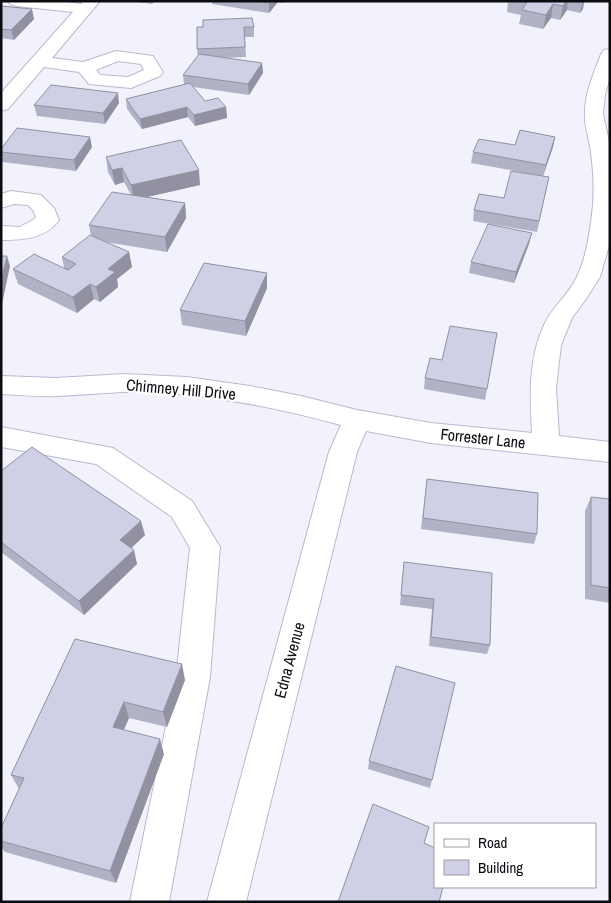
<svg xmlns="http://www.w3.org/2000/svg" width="611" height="903" viewBox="0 0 611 903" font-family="'Archivo Narrow',sans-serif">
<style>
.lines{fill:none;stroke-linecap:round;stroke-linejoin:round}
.street-casing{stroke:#b9b9cf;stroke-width:2}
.street{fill:#fff;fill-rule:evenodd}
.wall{fill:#b2b2c6}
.shaded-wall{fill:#9191a1}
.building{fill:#cfcfe6;stroke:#9191a1}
.labels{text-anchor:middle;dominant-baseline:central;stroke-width:4.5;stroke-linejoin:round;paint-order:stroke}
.street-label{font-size:16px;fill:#0b0b12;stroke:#fff}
</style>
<rect width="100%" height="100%" fill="#f2f2fc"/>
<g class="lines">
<g class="street-casing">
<path id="street" d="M8 1H60L81 4 83 1H100L52 58 83 62 116 51 153 56 163 72 160 76 131 88 89 84 79 72 44 67 8 109 1 111V93L73 12 16 6 10 4ZM118 61 141 64 144 70 128 77 100 75 96 70Z
M610 49V78L605 94 603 114 610 146V242L600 277 586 299 572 318 561 345 556 388 559 436 610 442V462L431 443 366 431 357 452 246 902H207L329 452 341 425C271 406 196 391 123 392 102 393 80 395 58 396 40 397 20 395 1 394V376L56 378 124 374 187 377 250 386 301 396 357 410 431 423 532 433C530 397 528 359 544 325 551 309 564 299 573 284 584 266 588 243 591 222 595 197 594 171 590 146 588 135 584 124 585 112 585 92 594 73 601 54L604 50Z
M11 191 41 195 54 208 59 220C46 239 22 240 1 240V226L20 227 36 218 33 210 28 205 14 204 1 208V194Z
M1 427 113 448 192 501 220 547 210 677 169 902H130L176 677 190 548 172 517 96 464 1 447Z"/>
</g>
<use href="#street" class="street"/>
</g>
<path class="wall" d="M130 1H155L152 4Z
M212 1H284L283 3 278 2 269 13 212 4Z
M508 1H584L583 9 580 13 567 10 560 20 551 18 543 29 519 24 521 15 507 12Z
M1 6 34 19 14 40 1 38Z
M203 27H254V37H245L246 57 223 58 262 63 263 73 249 95 193 87 205 101 226 107 227 118 195 126 188 117 142 129 127 109 126 99 184 85 183 75 198 56 197 49Z
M119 103 105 124 37 116 34 105Z
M555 137 553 147 543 176 471 163 473 152 515 145Z
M92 147 76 171 2 162 1 161V149Z
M106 157 200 185 146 197 185 203 186 218 167 252 105 242 129 252 132 267 117 279 118 287 100 302 94 299 77 313 18 284 13 269 64 268 62 257 91 236 89 225 131 195 124 182 115 185 108 172Z
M549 177 537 232 473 221 474 210 504 198Z
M529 244 514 283 469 273 471 262Z
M267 288 246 336 182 325 180 310Z
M497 333 485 400 424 389 425 378 442 360Z
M1 471 145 535 131 548 137 564 84 615 1 552Z
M427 479 537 534 534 544 421 529Z
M591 497 610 499V603L585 599V511Z
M404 562 490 645 487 654 429 646 432 609 400 605Z
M75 639 185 680 167 727 129 718 124 730 164 754 116 883 5 852 1 847V828L19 789 11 775Z
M455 683 430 788 368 769 369 761Z"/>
<path class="shaded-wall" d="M271 1H278V2L269 13V3Z
M566 1H568L567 10 560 20 563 6Z
M583 1H584L583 9 580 13Z
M553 4 551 18 543 29 546 15Z
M32 9 34 19 14 40 11 30Z
M262 63 263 73 249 95 248 84Z
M118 93 119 103 105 124 103 113Z
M187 107 188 117 142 129 140 119Z
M226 107 227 118 195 126 194 115Z
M90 137 92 147 76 171 74 160Z
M555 137 553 147 543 176 546 165Z
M122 168 124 182 115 185 112 170Z
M199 170 200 185 134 200 131 185Z
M185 203 186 218 167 252 165 237Z
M532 233 529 244 514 283 516 272Z
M129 252 132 267 117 279 118 287 100 302 96 287 108 269Z
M7 256 10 266 1 309V281Z
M267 273V288L246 336 245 321Z
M90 284 94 299 77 313 73 297Z
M141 521 145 535 124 555 120 540Z
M134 550 137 564 84 615 79 601Z
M182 664 185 680 167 727 163 712Z
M124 702 129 718 118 742 113 727Z
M160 739 164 754 116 883 110 871Z"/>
<path class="building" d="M257 1H271L269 3Z
M521 1H566L563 6 553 4 546 15 522 10 527 2Z
M1 6 32 9 11 30 1 29Z
M252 18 254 27H244L245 47 197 49V27H203V20Z
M199 54 262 63 248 84 183 75Z
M190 83 205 101 218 98 226 107 194 115 187 107 140 119 126 99Z
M51 85 118 93 103 113 34 105Z
M17 128 90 137 74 160 1 152V149Z
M520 130 555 137 546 165 473 152 479 139 515 145Z
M181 140 199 170 131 185 122 168 112 170 106 157Z
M511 171 549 177 539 221 474 210 479 194 504 198Z
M112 192 185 203 165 237 89 225Z
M488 224 532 233 516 272 471 262Z
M90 235 129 252 108 269 115 272 96 287 90 284 73 297 13 269 34 254 68 270 76 264 62 257Z
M1 256H7L1 281Z
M204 263 267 273 245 321 180 310Z
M450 326 497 333 487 389 425 378 430 358 442 360Z
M32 447 141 521 120 540 134 550 79 601 1 542V471Z
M427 479 538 493 537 534 423 518Z
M591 497 610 499V588L591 585Z
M404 562 492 573 490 645 431 637 434 599 401 595Z
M75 639 182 664 163 712 124 702 113 727 160 739 110 871 1 841V828L24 778 11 775Z
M396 666 455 683 432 780 369 761Z
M373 804 429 827 424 843 435 848V887H443L439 902H338Z"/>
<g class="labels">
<g class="street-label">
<text transform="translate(181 389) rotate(5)">Chimney Hill Drive</text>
<text transform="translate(483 438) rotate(6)">Forrester Lane</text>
<text transform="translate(289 660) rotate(-75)">Edna Avenue</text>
</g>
</g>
<rect width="611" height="903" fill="none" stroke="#0b0b12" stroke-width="5"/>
<rect x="434" y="823" width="162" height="65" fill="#ffffff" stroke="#9d9da0"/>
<rect x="444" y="839" width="25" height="8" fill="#ffffff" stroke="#9d9da0"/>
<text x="478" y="848" font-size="15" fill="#0b0b12">Road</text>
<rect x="444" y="860" width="25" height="15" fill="#cfcfe6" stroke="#9d9da0"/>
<text x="478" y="873" font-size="15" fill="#0b0b12">Building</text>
</svg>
